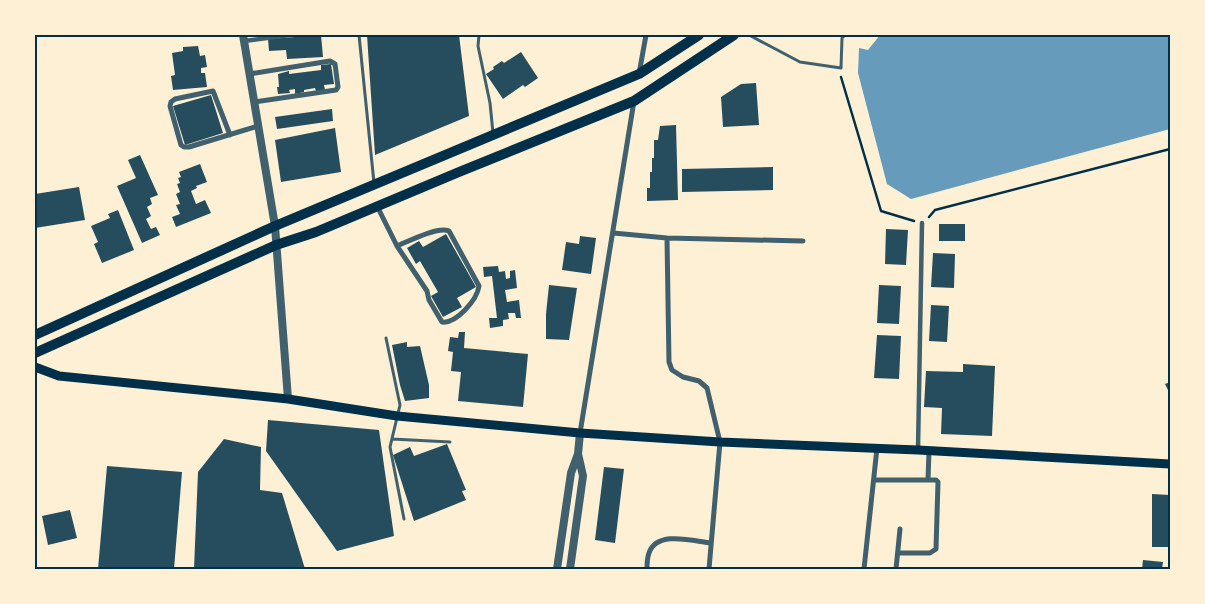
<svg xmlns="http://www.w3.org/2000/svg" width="1205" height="604" viewBox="0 0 1205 604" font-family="'Space Grotesk',sans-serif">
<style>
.water{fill:#669bbc}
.building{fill:#264d5e}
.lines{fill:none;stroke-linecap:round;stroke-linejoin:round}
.path{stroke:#003049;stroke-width:2.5}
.service{stroke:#3f606c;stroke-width:3}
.pedestrian{stroke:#3f606c;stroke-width:4.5}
.minor{stroke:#3f606c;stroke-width:5}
.tertiary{stroke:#3f606c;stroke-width:8}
.secondary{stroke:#003049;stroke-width:9}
.primary{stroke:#003049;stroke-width:10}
.neatline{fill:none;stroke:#003049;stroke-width:2}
</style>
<rect width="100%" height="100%" fill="#fdf0d5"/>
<path class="water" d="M880 35H1170V129L911 199 887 184 858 73 859 48 868 50Z"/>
<path class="building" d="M321 35 323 57 287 59 286 50 269 51 268 39Z
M367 35H459L469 116 375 155Z
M198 46 200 56 205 55 207 67 201 68V73H205L207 87 173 90 171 76 175 75 172 53 183 51V47Z
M521 52 538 78 525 87 523 85 503 99 486 74 494 69 493 67 502 61 504 63Z
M331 64 334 84 324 85 325 90 316 91 315 88 304 90V92L295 94V89L289 90 290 93 278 94 277 87H279L278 74 289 71V74L321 70V65Z
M756 83 759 125 723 127 721 97 741 84Z
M211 95 223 133 185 145 173 106Z
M332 109 333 121 277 129 275 117Z
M676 125 678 200 647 201V188H650V172H652V158H654V140H658L660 126Z
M335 128 341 172 281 182 275 140Z
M140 155 158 195 150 198 152 204 147 207 151 216 146 219 151 229 156 227 160 235 142 243 117 186 136 178 128 160Z
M200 164 207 182 196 186 197 188 191 191 196 204 205 200 211 213 176 227 172 217 180 214 176 205 180 204 176 194 180 192 177 184 180 183 178 178 181 177 179 172Z
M773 167V190L682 192V169Z
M79 187 85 220 35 228V194Z
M118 210 134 250 102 263 94 244 98 242 91 226 110 218 108 214Z
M939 224H965V241H939Z
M886 229 908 230 906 265 885 264Z
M446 234 476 287 457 298 462 307 443 317 431 296 438 292 420 261 416 264 407 248 419 241 423 247Z
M580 236 596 238 591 274 562 270 566 242 579 244Z
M933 253 955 254 954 288 931 287Z
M498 266 499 272 505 271 506 279 510 278V271L515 270 517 288 505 290 507 302 519 300 521 318H516L515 313H508L509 319 503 320V326L490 328 489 318H497L492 276 484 277 483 267Z
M549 285 577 288 569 340 546 339V314Z
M879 285 901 286 899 324 877 323Z
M931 305 949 306 947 342 929 341Z
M459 332H465L464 348 528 354 523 407 458 401 461 372 451 371 453 352 448 351 450 337 458 338Z
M877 335 901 336 899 379 874 378Z
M407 342V347L420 346 429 385V398L405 401 400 385 392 345Z
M963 364 995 366 992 436 941 434 942 408 924 407 926 371 963 372Z
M1170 382V394L1165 384Z
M268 420 379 430 394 536 337 551 266 451Z
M224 439 261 447 260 490 282 493 305 569H194L198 472Z
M447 444 466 490 462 491 466 500 414 521 393 455 410 447 414 456Z
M107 466 182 472 174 569H98Z
M604 467 624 469 615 543 595 540Z
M1152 494 1170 495V547H1152Z
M70 510 77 538 48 545 42 516Z
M1143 560 1163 562 1162 569H1142Z"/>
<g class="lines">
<path class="path" d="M841 77 881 211 914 221
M929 217 935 210 1170 149"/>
<path class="service" d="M359 35 374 183
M479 35 478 46 490 103 493 133
M749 35 800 62 841 68 842 38 845 35
M386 338 400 405 390 447 404 519
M392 439 450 442"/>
<path class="pedestrian" d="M244 41 290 35
M918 450 922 223"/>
<path class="minor" d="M249 74 330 61 335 64 338 87 336 90 254 102
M639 74 646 35
M230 135 213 91 175 99 171 102 170 106 181 145 184 147H189L258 126
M377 206 397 246 427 291 429 300 442 322C456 324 477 300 479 286L449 231C438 226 409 241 397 246
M613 233 667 238 803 241
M667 238 669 362 672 370 683 377 699 381 707 388 720 442 709 569
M580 433 634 101
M874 480H936L938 482 936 549 930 553H898
M928 480 929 451
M647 569C647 564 647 558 649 553 657 530 693 541 711 543
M864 569 877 448
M896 569 900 529"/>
<path class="tertiary" d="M243 35 275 226 288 399
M557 569 571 473 578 454 580 433
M570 569 583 476 578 454"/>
<path class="secondary" d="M35 367 59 376 288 399 397 416 580 433 720 442 918 450 1170 464"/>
<path class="primary" d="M35 335 275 226 639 74 699 35
M35 353 276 245 316 232 459 172 634 101 734 35"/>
</g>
<rect width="1205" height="604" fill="none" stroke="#fdf0d5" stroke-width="72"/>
<rect x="36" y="36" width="1133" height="532" class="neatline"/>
</svg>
